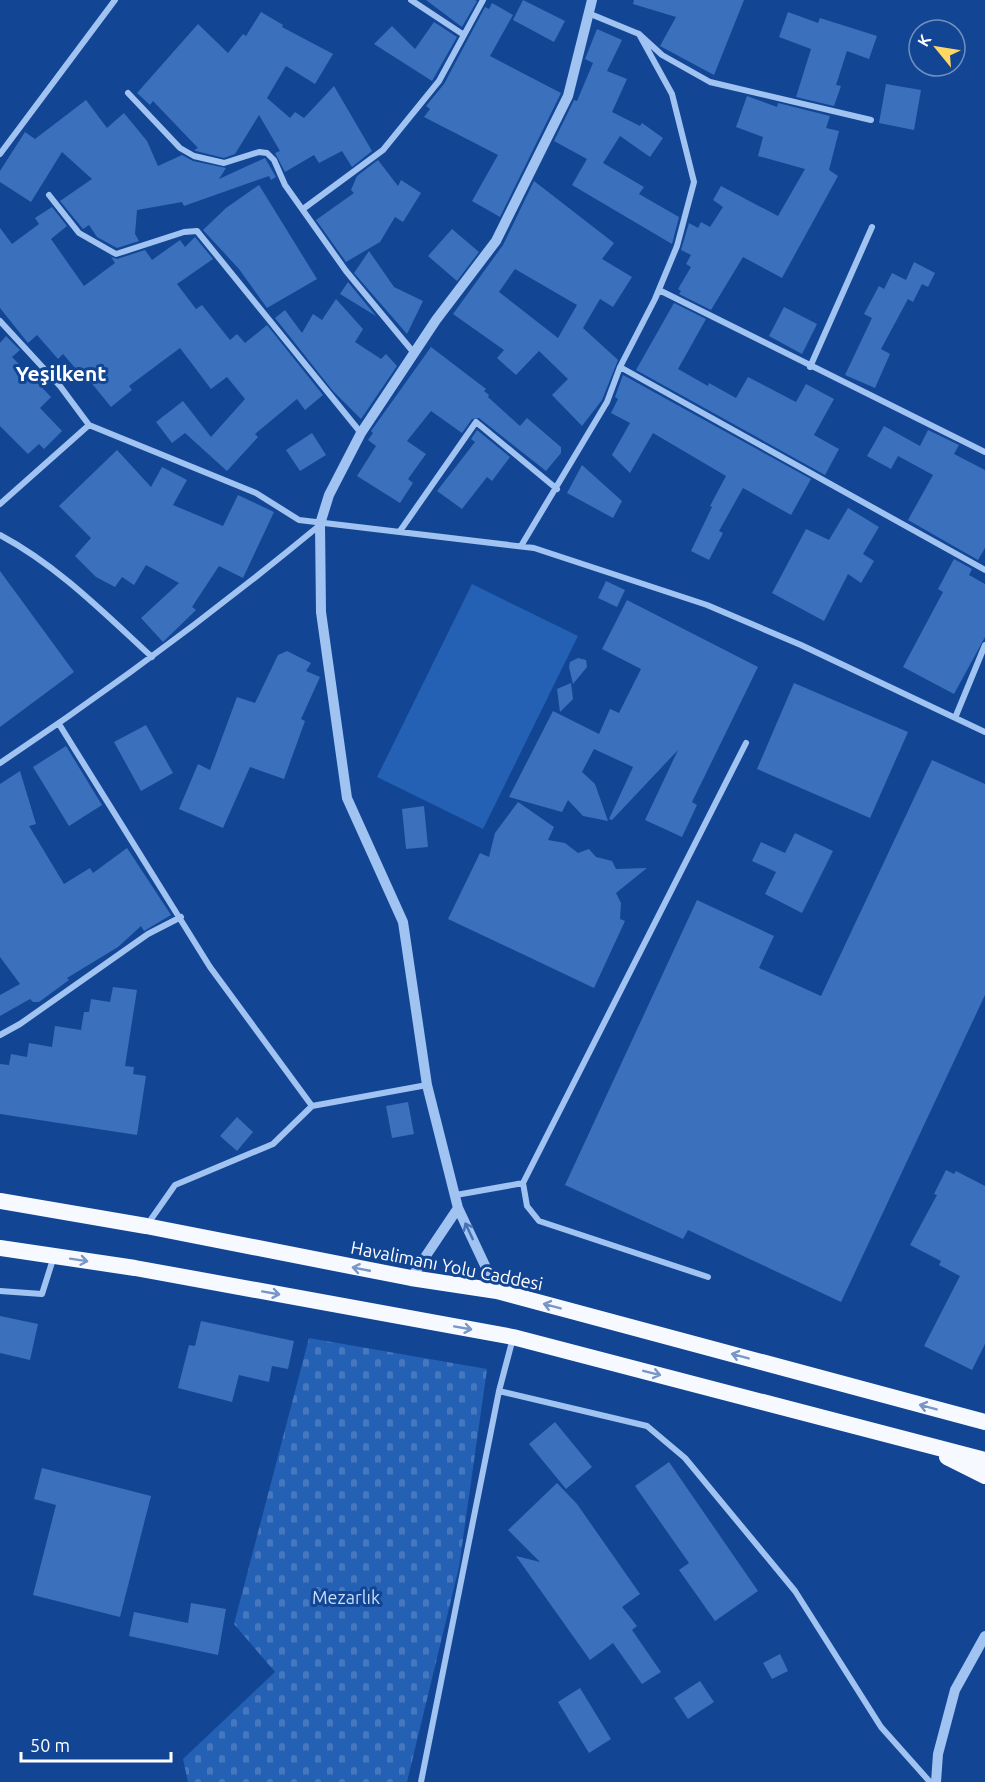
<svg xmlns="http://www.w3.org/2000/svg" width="985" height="1782" viewBox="0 0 985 1782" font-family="Ubuntu,sans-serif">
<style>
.grass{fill:#2460b3}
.cemetery{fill:url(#cemetery-stones)}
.building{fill:#3b70bc;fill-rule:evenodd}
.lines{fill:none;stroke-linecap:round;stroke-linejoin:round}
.minor{stroke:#a1c3f2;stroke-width:6}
.tertiary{stroke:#a1c3f2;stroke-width:10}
.trunk{stroke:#f6f9ff;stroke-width:16}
.oneway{stroke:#4472b5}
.oneway2{stroke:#7997c4}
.labels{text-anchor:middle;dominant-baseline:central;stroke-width:6;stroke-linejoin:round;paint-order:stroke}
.street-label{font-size:18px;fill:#fff;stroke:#124694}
.park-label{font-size:18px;fill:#c8defd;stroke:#124694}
.quarter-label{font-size:21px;font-weight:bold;fill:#fff;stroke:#124694}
</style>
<defs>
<pattern id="cemetery-stones" width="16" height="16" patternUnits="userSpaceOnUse" patternTransform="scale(1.5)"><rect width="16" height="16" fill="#2460b3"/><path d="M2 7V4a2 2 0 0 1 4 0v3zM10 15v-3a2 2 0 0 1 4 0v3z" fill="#4578be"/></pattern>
</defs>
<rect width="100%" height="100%" fill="#124694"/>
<path class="grass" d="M472 584 578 636 483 829 377 777Z"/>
<path class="cemetery" d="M309 1338 487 1369 459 1567 407 1782H188L183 1759 275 1672 234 1624Z"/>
<path class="building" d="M426 0H475L477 1 462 27Z
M523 0 565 21 554 42 513 20Z
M634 0H744L714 75 660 46 676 17 633 4Z
M492 3 513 15 490 56 561 93 500 217 472 201 498 155 424 117 430 109 426 106 444 84 485 7 489 9Z
M261 12 283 25 282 27 333 54 315 84 286 66 267 98 290 118 295 112 304 118 334 86 372 151 352 167 342 151 319 163 314 155 285 172 275 153 280 151 259 115 235 154 224 158 196 151 194 150 198 148 153 101 150 105 137 93 198 24 228 53 243 34 246 36Z
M788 12 818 23 820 18 877 36 869 59 847 51 836 85 841 86 834 106 796 97 811 49 779 37Z
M434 22 457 37 432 81 374 44 392 26 415 49Z
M597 29 622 40 607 71 627 79 612 112 640 126 642 123 663 138 650 157 620 136 603 163 644 187 639 194 679 217 672 244 572 185 587 159 554 141 574 100 577 101 593 63 585 59Z
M886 84 921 90 914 130 879 123Z
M747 96 777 107 778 103 830 116 826 128 839 131 829 170 838 176 782 278 743 257 711 310 679 294 681 291 678 289 691 267 686 264 691 255 681 250 689 223 698 228 701 222 710 227 723 207 713 200 721 186 778 216 805 169 758 156 763 137 736 127Z
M86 100 107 128 124 113 147 141 158 166 182 155 193 161 226 168 219 179 265 158 276 177 271 180 269 176 184 206 182 202 137 210 135 234 139 241 117 248 97 237 89 225 83 229 60 201 92 179 62 152 31 202 0 182V171L25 132 35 139Z
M378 160 398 186 401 180 421 193 403 222 395 217 380 242 346 262 316 220 354 193 351 190 357 176Z
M534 181 614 243 602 259 632 277 613 307 600 299 583 328 618 360 602 400 582 426 552 395 568 379 539 351 516 375 497 358 504 350 453 314 503 245ZM515 269 577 305 558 338 499 292Z
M259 185 317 279 267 308 239 269 203 230 226 208Z
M52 207 67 226 51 239 84 286 115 263 111 257 117 259 145 250 152 260 180 240 185 247 195 237 213 259 177 284 196 309 202 305 230 340 237 334 245 343 267 325 323 395 305 410 297 399 255 434 258 437 227 471 185 433 172 443 156 422 183 401 211 437 245 399 227 377 211 389 180 348 129 386 132 390 111 407 85 375 83 377 63 354 58 359 37 335 28 343 0 308V228L12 244 39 224 35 218Z
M452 229 479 252 457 281 428 256Z
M369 251 394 287 423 301 407 334 354 273Z
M914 262 935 273 928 287 922 284 913 302 908 299 881 349 890 354 875 388 845 375 872 318 864 314 879 286 884 289 892 273 906 280Z
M348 282 376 316 340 294Z
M336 299 363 329 355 342 381 359 386 354 397 366 361 419 333 391 275 318 285 310 302 333 313 314 322 320Z
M674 303 706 319 678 369 708 386 709 383 736 398 748 377 796 402 806 384 834 399 814 435 839 449 825 475 636 370Z
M784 307 817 324 802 354 769 336Z
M6 336 20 350 12 357 51 397 40 408 62 431 44 449 39 444 28 454 0 426V343Z
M431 347 486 389 484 391 489 395 488 397 520 426 527 418 561 447V453L546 471 479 418 472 419 462 433 431 411 407 441 426 454 408 479 413 483 400 503 357 476 376 446 368 440 373 433 371 431Z
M623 375 811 479 791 515 743 488 719 531 723 533 709 560 691 551 712 507 710 506 726 476 653 433 630 473 612 455 630 423 611 413 618 399 615 397Z
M884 426 920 446 928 430 959 445 954 454 985 470V548L978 560 908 520 933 475 898 456 891 469 867 456Z
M477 430 510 457 492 481 487 477 462 509 437 491 475 442 471 439Z
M312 433 326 455 300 471 286 450Z
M117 450 151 487 162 467 187 480 173 505 223 526 238 495 274 512 243 578 219 566 192 607 196 610 163 642 141 618 179 583 146 565 134 585 122 577 115 587 96 577 75 556 91 538 59 506Z
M582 465 622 501 613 518 567 493Z
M848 508 879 527 863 554 874 561 861 583 848 574 824 621 772 593 806 529 829 540Z
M954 559 972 569 969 575 985 584V637L954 694 903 667 943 592 938 589Z
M0 571 74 672 0 727Z
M606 581 625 590 617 607 598 598Z
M627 600 758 667 692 802 697 805 682 837 645 820 678 750 612 820 609 819 633 767 594 749 582 772 595 784 608 821 583 816 568 800 562 812 509 797 553 711 599 734 610 709 619 713 641 669 602 649Z
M287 651 311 663 306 671 320 677 301 719 305 721 284 779 250 767 223 828 179 809 198 764 210 770 237 697 255 703 278 655Z
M578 658 586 660 587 667 573 684 569 667 570 662Z
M571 683 573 699 560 712 557 689Z
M794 683 908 732 870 818 757 769Z
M146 725 173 773 141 791 114 742Z
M66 746 102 805 69 826 33 767Z
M932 760 985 784V995L841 1302 688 1230 683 1239 565 1185 697 900 774 936 759 968 821 996Z
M20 771 36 824 29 826 64 884 90 868 93 873 127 848 171 915 144 931 141 926 118 947 67 978 69 980 39 1002H33L30 999 0 1016V995L20 984 0 957V784Z
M518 802 554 827 548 840 565 843 578 853 589 849 596 857 612 861 616 869 647 868 616 893 621 903 620 919 625 921 594 988 448 919 480 853 489 857 495 833Z
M424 806 428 847 406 849 402 809Z
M795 833 833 851 802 913 765 894 776 872 752 861 761 842 785 853Z
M113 987 137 990 125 1066 134 1067 133 1074 146 1076 137 1135 0 1114V1064L9 1065 11 1054 27 1057 29 1043 52 1047 55 1026 81 1030 84 1012H89L91 999 110 1002Z
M408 1102 414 1134 392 1138 386 1106Z
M237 1117 253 1132 237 1151 220 1136Z
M946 1170 954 1174 956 1171 985 1186V1344L972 1370 924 1346 960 1276 939 1265 941 1261 910 1245 937 1195 934 1194Z
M0 1316 38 1324 30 1360 0 1353Z
M201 1321 294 1341 288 1369 272 1366 269 1382 239 1375 232 1402 178 1388 189 1345 195 1346Z
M555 1422 592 1467 566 1489 529 1444Z
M669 1462 758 1591 715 1621 679 1570 689 1563 635 1486Z
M42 1468 151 1496 120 1617 33 1595 56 1505 34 1499Z
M557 1483 577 1504 640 1594 622 1607 637 1626 632 1630 661 1672 642 1684 613 1643 590 1660 516 1556 540 1562 508 1530Z
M191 1603 226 1609 218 1655 129 1636 134 1612 188 1623Z
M780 1654 788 1671 772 1679 763 1663Z
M700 1681 714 1702 688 1719 674 1698Z
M580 1688 611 1739 589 1753 558 1702Z"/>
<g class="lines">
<path class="minor" d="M411 0 464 35
M588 13 639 34 662 55 710 82 871 120
M128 93 180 148 194 156 224 163 259 152 267 153 274 160 285 185 346 271 414 353
M0 154 115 0
M49 195 79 233 116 254 184 232 197 231 361 433
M303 209 383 150 439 81 483 0
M659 290 985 452
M0 321 60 386 89 425 256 493 299 520 534 548 707 605 801 645 985 732
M620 367 985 570
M810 367 872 227
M0 504 89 425
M400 531 476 422 557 489
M0 535C58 566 104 613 152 657
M521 546 607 402 620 367 655 299 677 246 694 182 672 94 639 34
M955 718 985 645
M59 724 210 967 312 1106
M0 763C111 689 217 610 320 525
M0 1035 20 1024 148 934 181 917
M523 1183 527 1206 539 1221 708 1277
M456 1195 523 1183 746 743
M147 1225 175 1185 273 1144 312 1106 427 1085
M0 1291 42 1294 54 1256
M499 1391 647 1426 685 1458 795 1591 881 1727 930 1782
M421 1782 499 1391 513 1338"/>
<path class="tertiary" d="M411 1278 458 1208
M497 1291 458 1208 427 1085 403 922 347 798 321 612 320 524 329 495 361 433 436 320 496 241 568 96 592 0
M936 1782 938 1754 955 1690 985 1636"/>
<path class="trunk" d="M0 1201 146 1226 411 1278 497 1291 985 1422
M0 1248 135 1268 513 1337 985 1460
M947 1457 985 1476"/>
</g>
<defs><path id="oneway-shaft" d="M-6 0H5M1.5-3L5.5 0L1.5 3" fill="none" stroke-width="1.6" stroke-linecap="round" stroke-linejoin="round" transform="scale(1.5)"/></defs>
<use class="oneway" href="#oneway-shaft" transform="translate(469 1231) rotate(-115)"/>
<g class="oneway2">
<use href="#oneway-shaft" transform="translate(79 1260) rotate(9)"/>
<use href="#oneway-shaft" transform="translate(361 1269) rotate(-169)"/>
<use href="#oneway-shaft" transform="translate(271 1293) rotate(10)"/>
<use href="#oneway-shaft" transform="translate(552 1306) rotate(-165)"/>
<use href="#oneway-shaft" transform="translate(463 1328) rotate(10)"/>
<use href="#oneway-shaft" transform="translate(740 1356) rotate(-165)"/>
<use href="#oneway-shaft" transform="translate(652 1373) rotate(14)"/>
<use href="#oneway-shaft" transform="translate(928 1407) rotate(-165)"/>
</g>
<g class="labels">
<g class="street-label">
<text transform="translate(447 1265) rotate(11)">Havalimanı Yolu Caddesi</text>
</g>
<g class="park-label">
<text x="346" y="1597">Mezarlık</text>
</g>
<g class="quarter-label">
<text x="61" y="373">Yeşilkent</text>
</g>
</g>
<g transform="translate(937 48) rotate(300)"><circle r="28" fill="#124694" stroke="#7190bf" stroke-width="1.5"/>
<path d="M0-4.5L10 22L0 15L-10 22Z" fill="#ffd762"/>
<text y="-9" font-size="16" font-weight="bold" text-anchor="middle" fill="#ffffff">K</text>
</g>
<path d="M21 1752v9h150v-9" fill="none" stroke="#ffffff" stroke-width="3"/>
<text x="30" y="1752" font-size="18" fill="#ffffff" stroke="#124694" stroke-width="4.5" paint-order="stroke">50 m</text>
</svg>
